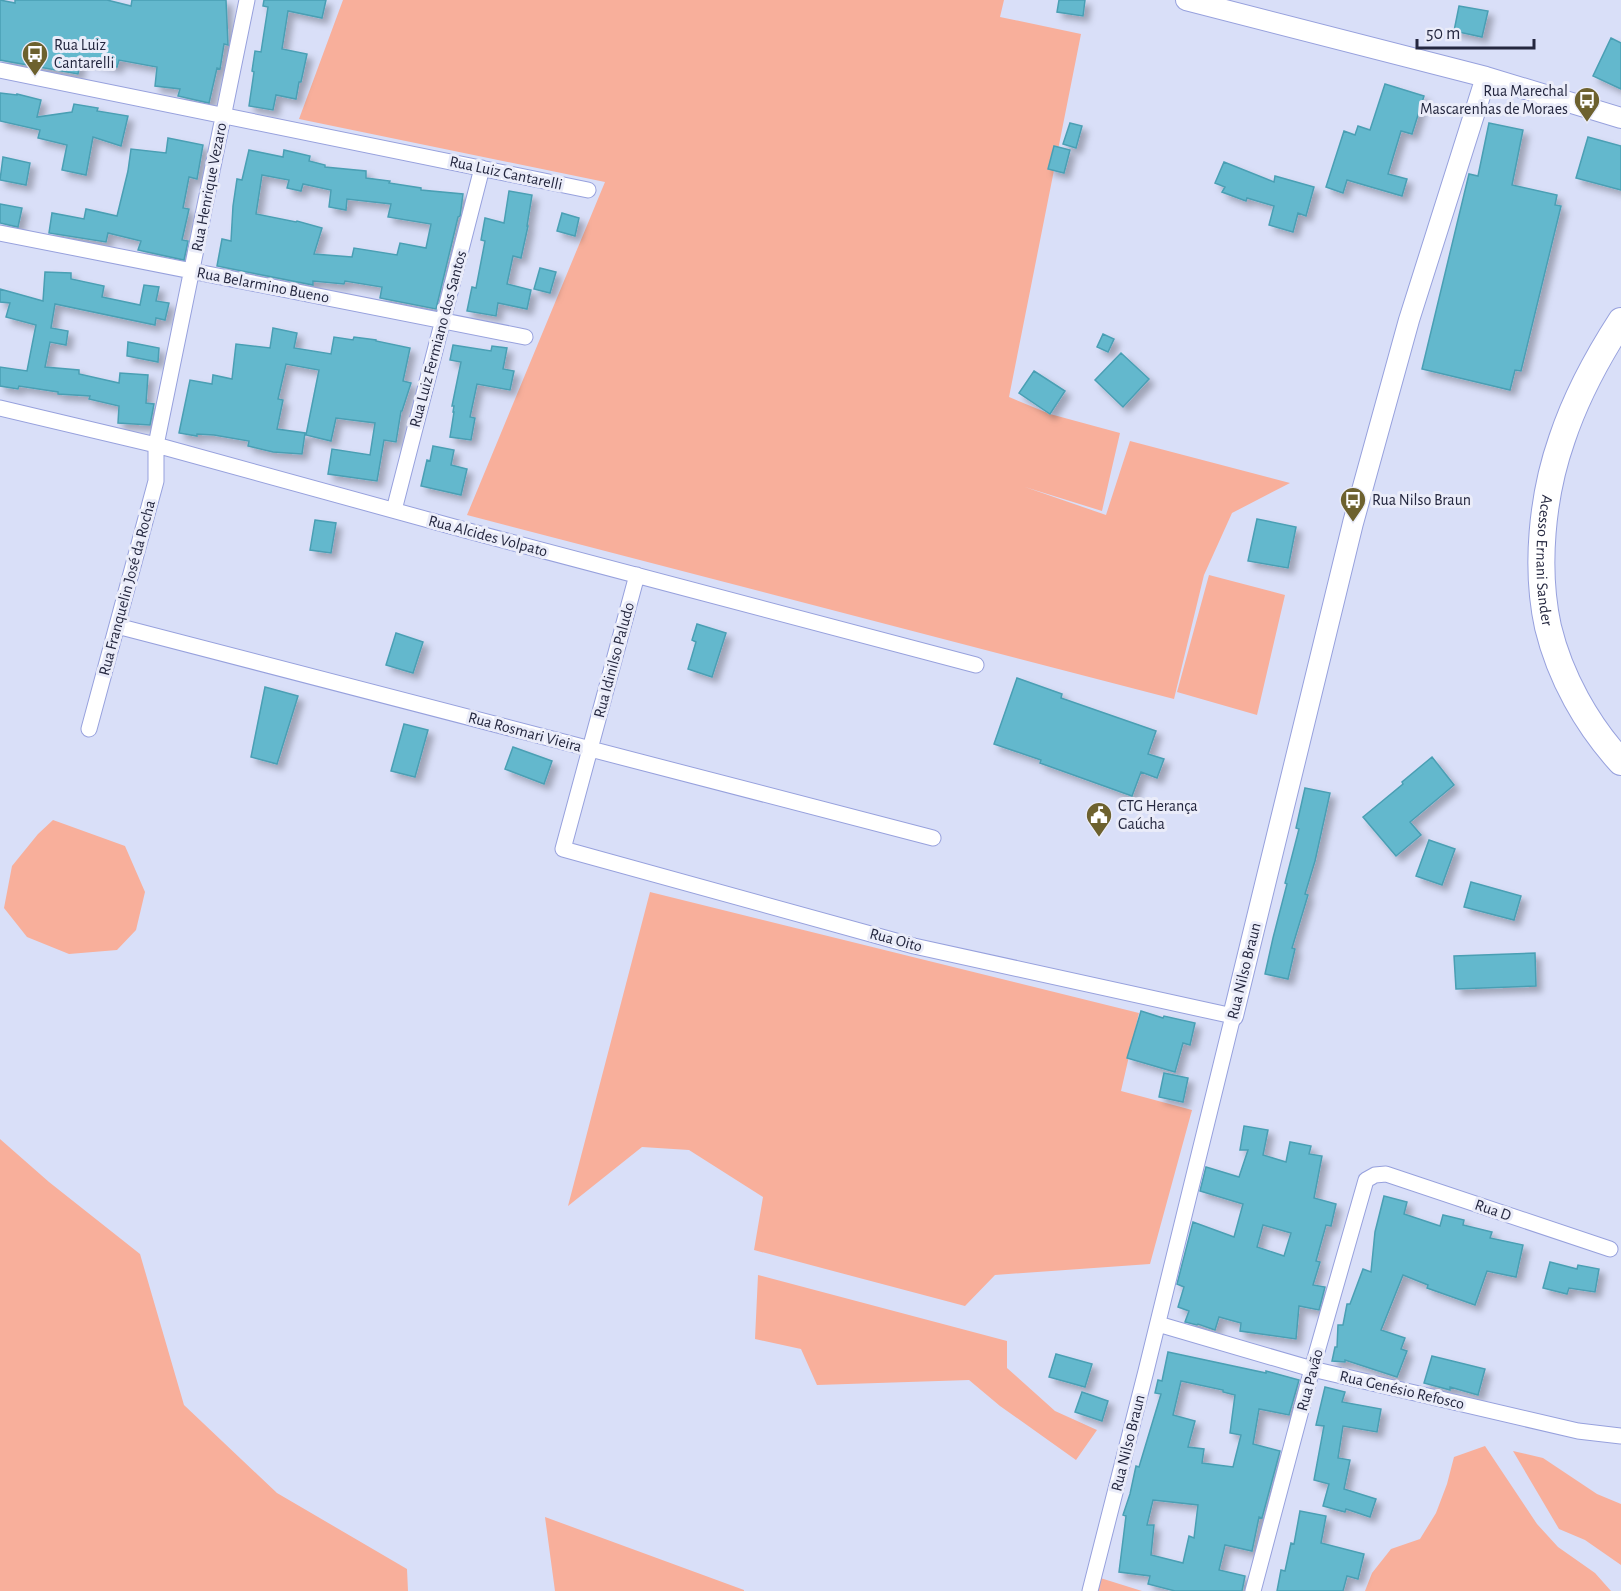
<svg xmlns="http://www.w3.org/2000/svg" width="1621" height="1591" viewBox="0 0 1621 1591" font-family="'Alegreya Sans',sans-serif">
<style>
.green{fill:#f8af9b}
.building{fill:#64b8cd;stroke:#4a9fb4;stroke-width:1.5;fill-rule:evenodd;filter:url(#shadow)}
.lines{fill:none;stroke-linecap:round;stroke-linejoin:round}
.minor-casing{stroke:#97a1dd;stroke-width:17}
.tertiary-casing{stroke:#97a1dd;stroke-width:22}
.trunk-casing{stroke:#97a1dd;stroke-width:28}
.minor{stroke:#fff;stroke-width:15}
.tertiary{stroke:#fff;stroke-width:20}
.trunk{stroke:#fff;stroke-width:26}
.labels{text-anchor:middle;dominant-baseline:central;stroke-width:6;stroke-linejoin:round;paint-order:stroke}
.poi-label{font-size:16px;fill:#24273f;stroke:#eaecf9;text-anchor:start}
.street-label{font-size:16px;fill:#24273f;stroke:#eaecf9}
</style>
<defs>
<filter id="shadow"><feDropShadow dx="5.5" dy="5.5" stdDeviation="3" flood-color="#0004"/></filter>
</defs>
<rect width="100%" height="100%" fill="#d9dff8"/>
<path class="green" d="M343 0H1004L1000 17 1081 34 1009 397 1050 414 1120 433 1102 511 1025 487 1106 515 1130 441 1290 483 1232 513 1204 575 1174 699 467 515 605 182 299 119Z
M1209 575 1285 595 1257 715 1177 692Z
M53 820 125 846 145 892 136 930 117 950 69 954 27 937 4 908 12 866 38 834Z
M650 892 1139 1013 1121 1091 1192 1110 1150 1264 995 1275 965 1306 754 1250 763 1197 689 1150 642 1147 568 1206Z
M0 1139 49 1182 140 1254 184 1405 277 1493 407 1569 408 1591H0Z
M758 1275 1007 1341V1368L1055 1411 1097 1430 1076 1460 1000 1406 969 1380 817 1385 801 1349 755 1339Z
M1485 1446 1537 1524 1558 1547 1595 1573 1611 1591H1365L1372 1573 1391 1549 1420 1539 1436 1513 1447 1484 1454 1457Z
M1513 1451 1543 1458 1597 1494 1621 1504V1565L1585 1540 1559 1529Z
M545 1517 744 1590V1591H555Z
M1094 1576 1142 1591H1091Z"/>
<path class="building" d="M0 0 15 3V0H107L131 6 132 0H226L228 45 224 44 220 69 217 68 209 103 178 96 180 89 155 86 157 67 119 60 117 67 81 59 78 74 0 60Z
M264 0H326L322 18 288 11 282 49 307 54 301 82H299L296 99 276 95 273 110 249 106 254 72 252 71 255 51 261 52 268 7 263 6Z
M1059 0H1085L1083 16 1057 12Z
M1459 6 1488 11 1482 37 1454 31Z
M1611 38 1621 43V89L1593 76Z
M1385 84 1424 96 1412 134 1401 131 1388 174 1407 179 1402 196 1347 180 1343 193 1326 187 1344 131 1355 135 1358 126 1370 130Z
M0 93 17 95V94L41 100 37 117 72 112 74 104 98 108 97 111 128 116 121 146 93 137 86 175 62 170 67 145 38 138 40 130 0 121Z
M1070 123 1082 126 1076 148 1063 144Z
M1489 123 1523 130 1512 185 1557 195 1555 205 1561 206 1521 371 1515 370 1510 390 1422 369 1469 174 1478 176Z
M1588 137 1621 146V190L1576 178Z
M168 138 203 145 197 179 189 177 183 208 189 209 182 240 188 241 184 260 138 250 141 241 108 233 106 242 49 233 52 213 84 219 86 209 117 216 128 171 131 149 166 153Z
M1054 146 1070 150 1064 173 1048 169Z
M249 150 283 157 284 150 310 156 309 161 325 165V167L366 171V178L390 181 389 183 421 188V190L463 194 460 216 458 217 436 309 380 298 382 287 345 281 344 284 313 281V285L217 266 222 239 231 241 233 206 237 179 242 180ZM262 175 289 180 287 188 301 191 303 184 331 190 329 207 346 210 347 199 391 204 388 217 431 224 426 248 400 243 397 255 354 248 352 257 314 254 322 228 297 221 296 222 256 214Z
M3 157 30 163 26 185 0 180Z
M1224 162 1274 182 1275 176 1314 187 1306 216 1298 213 1293 232 1269 225 1274 206 1247 198 1246 201 1222 192 1225 187 1215 183Z
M509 191 532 195 527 226H528L521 258 513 256 507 284 531 290 527 309 498 303 496 316 467 311 472 287 476 288 485 241 481 240 485 218 504 223Z
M0 204 22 208 18 227 0 223Z
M562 213 579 218 575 236 557 231Z
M540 268 556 272 550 293 534 289Z
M45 272 71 273V279L104 286 102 297 140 305 144 285 159 287 156 301 169 303 165 320 156 318 155 325 55 304 51 328 68 331 66 345 50 342 45 367 79 370V374L119 383 120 373 148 375 146 403 154 404 150 425 118 423 119 406 89 399 90 396 58 394V392L19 386 18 389 0 386V367L27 371 36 325 6 317 10 303 0 302V289L43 301Z
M273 328 297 333 294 348 331 354 334 337 353 340 354 337 376 340V341L410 348 403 381 411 383 402 411H401L396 442 384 440 377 481 328 474 332 449 370 455 375 423 336 418 331 441 306 435 319 370 286 364 278 399 283 400 277 429 305 433 302 454 273 452 248 446 249 441 214 435 197 434V436L179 433 190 380 212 384 213 375 232 379 236 344 270 348Z
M1103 334 1114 339 1108 352 1097 347Z
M128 342 159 348 158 362 127 356Z
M453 345 491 351 492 346 507 348 503 369 514 371 510 390 477 384 470 417 475 418 471 440 450 437 454 412H453L454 406H452L461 362 450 360Z
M1121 353 1149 379 1123 407 1095 380Z
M1034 371 1065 391 1050 414 1019 393Z
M433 446 454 450 451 465 467 469 461 495 421 486 427 460 430 461Z
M1257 519 1296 527 1288 568 1248 561Z
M315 520 336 523 331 553 310 550Z
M697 624 726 633 712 677 688 669 696 642 692 640Z
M396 633 423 642 413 673 386 665Z
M1017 678 1062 694 1061 698 1156 731 1148 754 1164 759 1157 778 1141 772 1132 796 1040 763 1041 760 994 744Z
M265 687 298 696 277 764 251 757Z
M404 724 428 730 415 777 391 771Z
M513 747 552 761 544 784 505 769Z
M1432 757 1454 785 1410 822 1421 835 1396 856 1363 817 1403 784 1402 782Z
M1305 788 1330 793 1315 861 1305 894 1308 895 1292 948 1295 949 1288 979 1265 974 1273 938 1287 884 1285 883 1299 829 1296 828Z
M1429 840 1455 849 1442 885 1416 876Z
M1471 882 1521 896 1514 920 1464 907Z
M1535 953 1536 986 1456 989 1454 956Z
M1141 1011 1163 1018 1164 1016 1195 1023 1190 1045 1183 1043 1175 1072 1127 1058Z
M1164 1073 1188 1078 1183 1102 1159 1097Z
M1244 1126 1268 1130 1263 1155 1286 1162 1290 1142 1311 1146 1309 1154 1322 1156 1314 1198 1336 1204 1331 1226 1326 1225 1316 1261 1320 1262 1313 1285 1325 1287 1319 1310 1299 1306 1296 1339 1240 1331 1241 1323 1219 1317 1215 1330 1198 1324 1197 1325 1185 1322 1189 1311 1178 1307 1184 1287 1177 1284 1193 1222 1234 1237 1243 1204 1200 1191 1206 1167 1239 1177 1248 1150H1240ZM1263 1225 1291 1233 1284 1256 1257 1247Z
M1384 1196 1407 1202 1404 1214 1440 1226 1443 1215 1464 1220 1463 1225 1492 1232 1490 1238 1523 1245 1516 1277 1487 1271 1475 1305 1427 1288 1428 1285 1403 1275 1381 1330 1405 1338 1401 1349 1407 1351 1397 1377 1345 1360V1362L1332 1361 1335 1347H1337L1338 1325H1343L1347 1304H1350L1363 1269 1371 1272 1375 1232Z
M1550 1262 1577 1269 1578 1265 1599 1269 1595 1292 1569 1288 1567 1294 1543 1288Z
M1168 1352 1266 1373V1371L1299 1380 1289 1415 1259 1409 1253 1444 1280 1451 1262 1518 1259 1517 1252 1551 1225 1545 1219 1570 1245 1576 1242 1591H1175L1148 1584 1150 1576 1119 1572 1126 1516 1123 1515 1130 1494 1136 1466 1139 1467 1161 1394 1155 1393 1158 1380 1162 1381ZM1181 1381 1223 1390V1392L1235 1395 1230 1433 1241 1435 1233 1467 1202 1463 1204 1449 1188 1447 1195 1421 1173 1415ZM1153 1500 1198 1505 1194 1538 1189 1536 1183 1563 1151 1555 1154 1525H1147Z
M1056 1354 1092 1364 1085 1387 1049 1377Z
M1432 1356 1485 1369 1478 1395 1450 1387V1390L1424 1383Z
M1325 1387 1345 1392 1342 1402 1381 1409 1377 1432 1343 1426 1338 1458 1350 1460 1344 1489 1376 1499 1370 1517 1346 1509 1345 1512 1323 1506 1329 1484 1314 1480 1324 1426 1316 1425Z
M1082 1392 1108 1401 1102 1421 1075 1412Z
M1300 1511 1326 1516 1321 1543 1364 1554 1358 1579 1347 1576 1343 1591H1277L1281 1570 1285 1571 1291 1543 1294 1544Z"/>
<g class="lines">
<g class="minor-casing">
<path id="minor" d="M0 70 588 190
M0 233 525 337
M0 408 156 445 465 530 976 665
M394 510 482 168
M637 575 563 849 914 946 1233 1016 1146 1371 1090 1591
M117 626 933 838
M89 729 156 481V445L247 0
M1158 1324 1312 1369 1578 1431 1621 1436
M1253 1591 1312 1369 1366 1180 1375 1175 1386 1174 1610 1249"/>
</g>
<g class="tertiary-casing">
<path id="tertiary" d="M1186 0 1486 77 1621 118
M1233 1016 1353 523 1409 320 1486 77"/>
</g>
<g class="trunk-casing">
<g id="trunk">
<path id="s1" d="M1621 321C1597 358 1576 397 1562 439 1542 496 1535 568 1548 627 1560 677 1587 725 1621 762"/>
</g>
</g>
<use href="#minor" class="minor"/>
<use href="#tertiary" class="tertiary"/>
<use href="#trunk" class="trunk"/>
</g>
<defs>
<g id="bus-pin" transform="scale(1.35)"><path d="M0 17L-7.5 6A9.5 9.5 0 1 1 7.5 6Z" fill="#6d612e" stroke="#eaecf9"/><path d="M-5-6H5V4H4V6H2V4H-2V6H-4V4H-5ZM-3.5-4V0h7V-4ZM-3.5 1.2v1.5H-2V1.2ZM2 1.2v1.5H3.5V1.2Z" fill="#fff"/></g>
<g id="civic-pin" transform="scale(1.35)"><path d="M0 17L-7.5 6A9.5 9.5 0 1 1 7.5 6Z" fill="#6d612e" stroke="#eaecf9"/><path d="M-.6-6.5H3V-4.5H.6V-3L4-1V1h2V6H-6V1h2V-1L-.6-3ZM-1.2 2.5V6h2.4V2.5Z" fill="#fff"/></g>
</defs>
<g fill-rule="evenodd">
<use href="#bus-pin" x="35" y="54"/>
<use href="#bus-pin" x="1587" y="100"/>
<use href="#bus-pin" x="1353" y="500"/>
<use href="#civic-pin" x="1099" y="815"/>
</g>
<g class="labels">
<g class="poi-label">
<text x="54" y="45">Rua Luiz<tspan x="54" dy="18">Cantarelli</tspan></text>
<text x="1568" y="91" text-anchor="end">Rua Marechal<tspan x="1568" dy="18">Mascarenhas de Moraes</tspan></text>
<text x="1372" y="500">Rua Nilso Braun</text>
<text x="1118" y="806">CTG Herança<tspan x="1118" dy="18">Gaúcha</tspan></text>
</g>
<g class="street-label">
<text transform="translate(506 173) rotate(12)">Rua Luiz Cantarelli</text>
<text transform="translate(209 187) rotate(-79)">Rua Henrique Vezaro</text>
<text transform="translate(263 285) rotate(11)">Rua Belarmino Bueno</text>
<text transform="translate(438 339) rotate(-75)">Rua Luiz Fermiano dos Santos</text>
<text transform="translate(488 536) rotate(15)">Rua Alcides Volpato</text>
<text stroke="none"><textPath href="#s1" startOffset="256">Acesso Ernani Sander</textPath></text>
<text transform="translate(127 588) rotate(-75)">Rua Franquelin José da Rocha</text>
<text transform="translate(614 660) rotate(-75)">Rua Idinilso Paludo</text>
<text transform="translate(525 732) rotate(15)">Rua Rosmari Vieira</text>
<text transform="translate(896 940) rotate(15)">Rua Oito</text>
<text transform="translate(1244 971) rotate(-76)">Rua Nilso Braun</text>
<text transform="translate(1493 1210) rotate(19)">Rua D</text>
<text transform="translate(1310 1380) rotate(-75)">Rua Pavão</text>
<text transform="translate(1402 1390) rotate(13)">Rua Genésio Refosco</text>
<text transform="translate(1128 1443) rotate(-76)">Rua Nilso Braun</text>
</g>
</g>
<path d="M1417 39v9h117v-9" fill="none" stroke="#24273f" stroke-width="3"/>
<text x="1426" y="39" font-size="18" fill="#24273f" stroke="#eaecf9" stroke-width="4.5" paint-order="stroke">50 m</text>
</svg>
